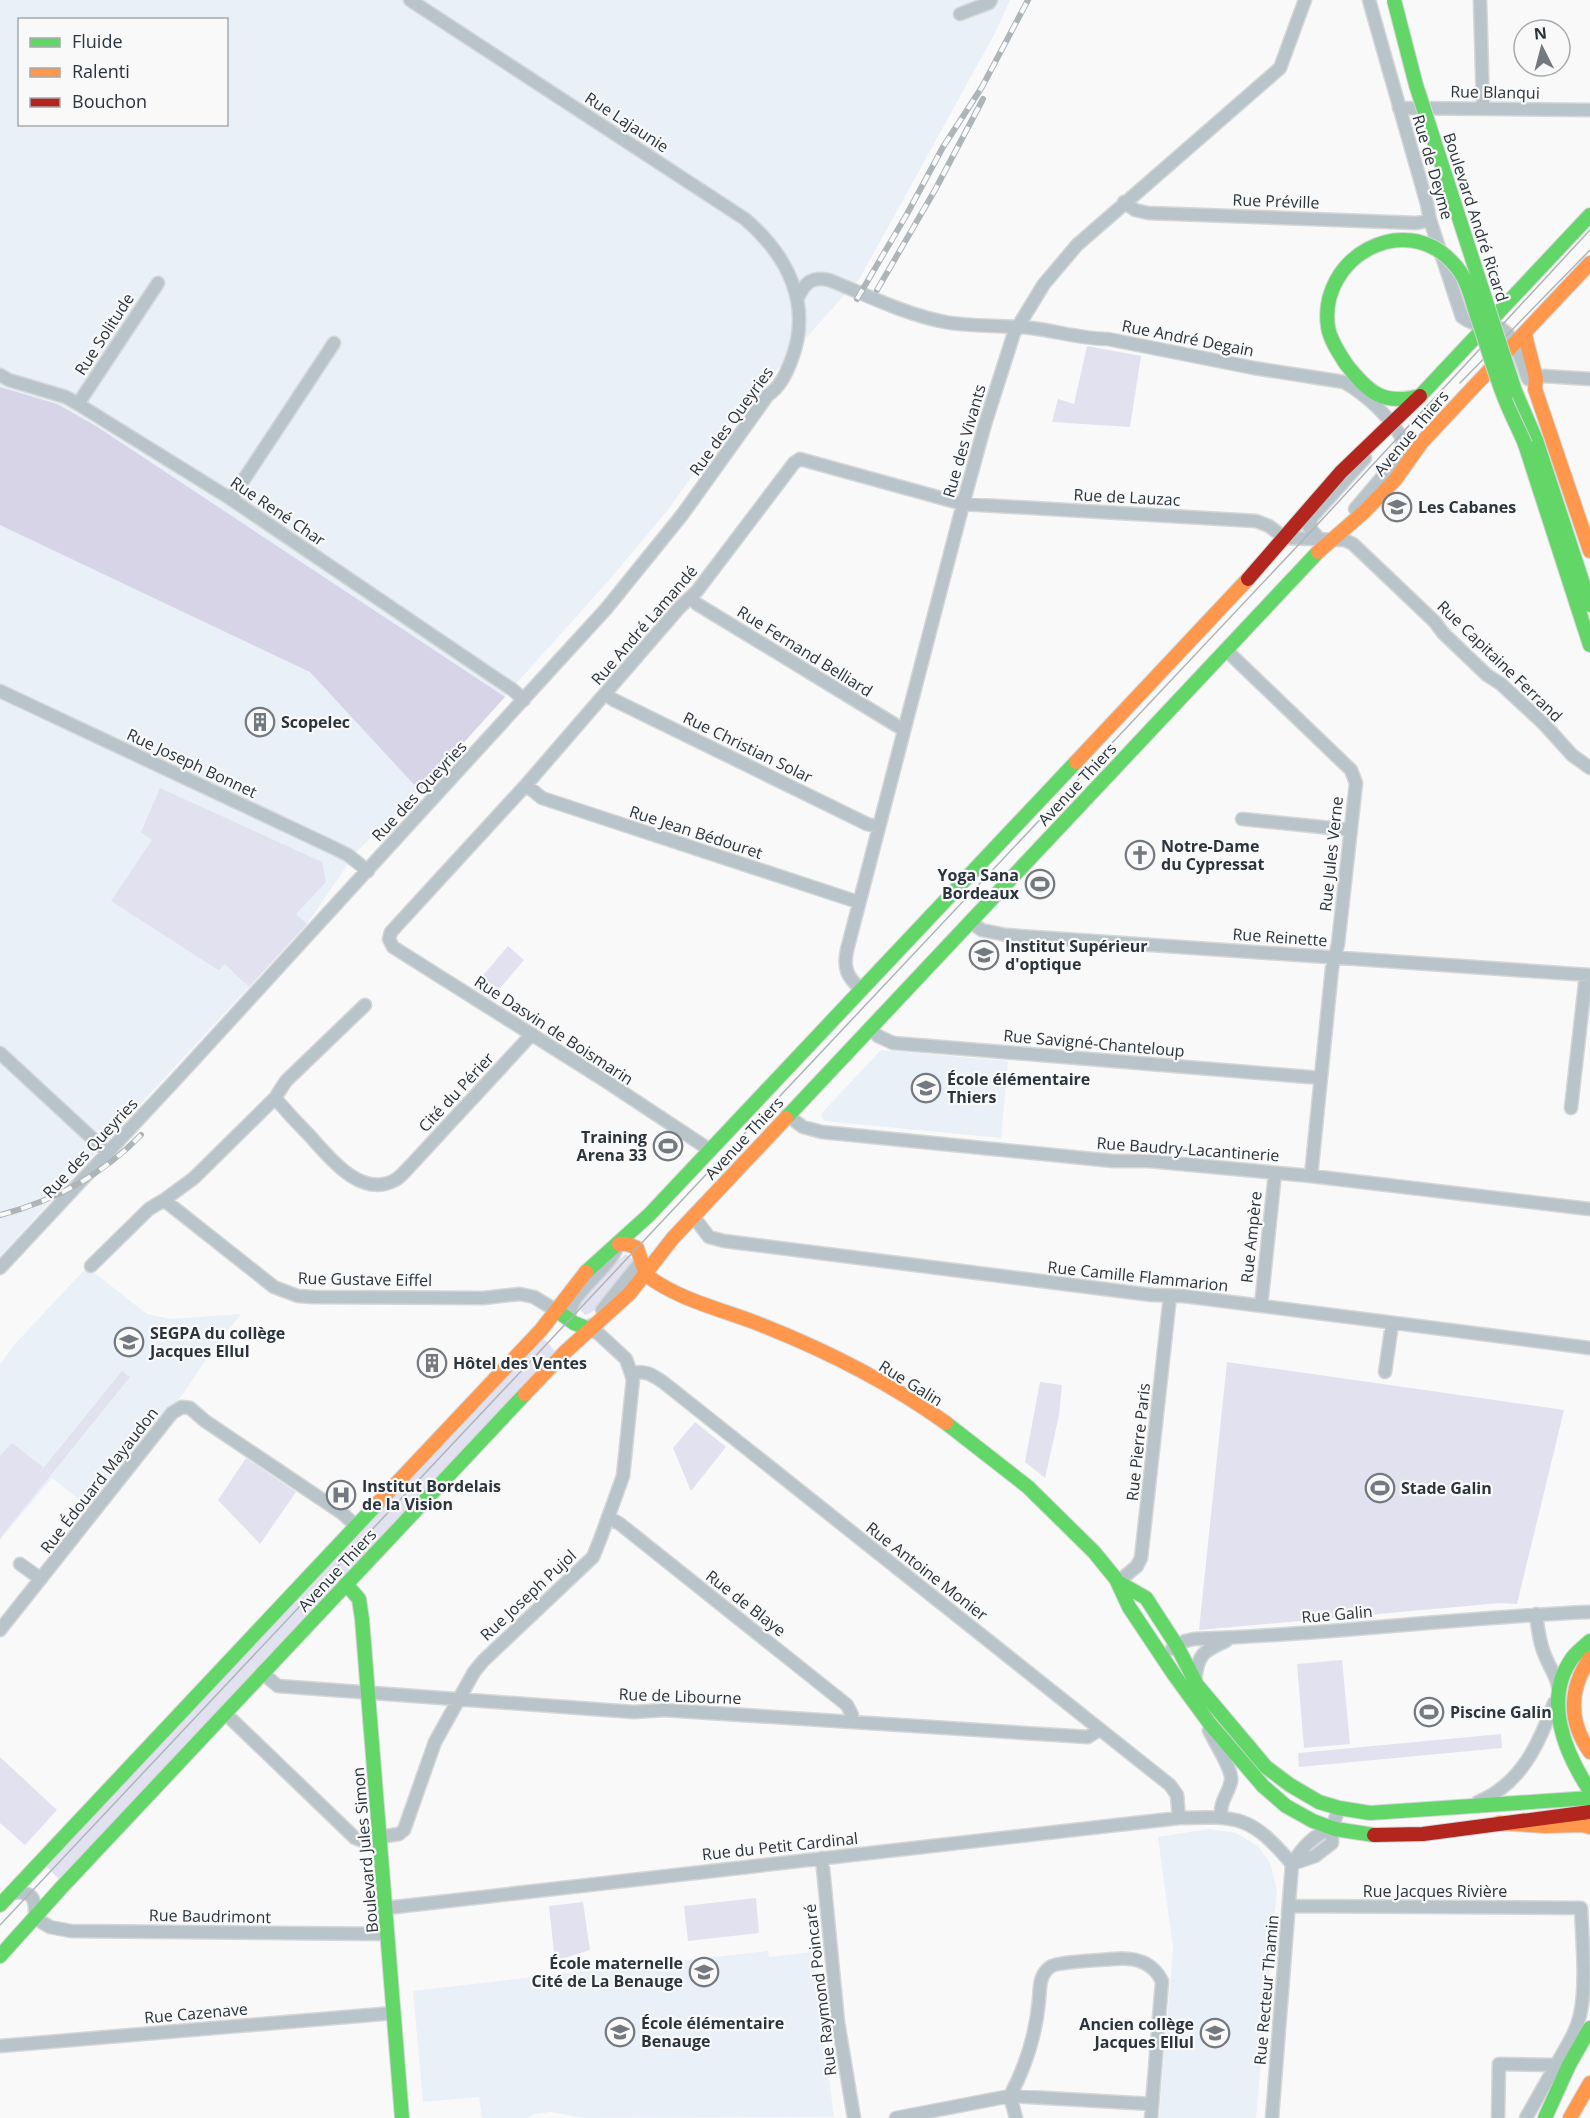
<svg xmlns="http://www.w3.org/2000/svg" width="1590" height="2118" viewBox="0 0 1590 2118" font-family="'Open Sans',sans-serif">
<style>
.built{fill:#e9f0f7;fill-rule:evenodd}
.green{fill:#e2e1f0}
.forest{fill:#d7d4e8}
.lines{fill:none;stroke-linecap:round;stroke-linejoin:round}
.street-casing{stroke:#d4d6d7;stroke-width:15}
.fast-casing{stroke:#d4d6d7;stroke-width:16}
.slow-casing{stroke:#d4d6d7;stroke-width:16}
.jam-casing{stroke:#d4d6d7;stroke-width:16}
.street{stroke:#b8c4ca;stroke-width:12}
.fast{stroke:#63d668;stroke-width:14}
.slow{stroke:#ff974d;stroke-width:14}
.jam{stroke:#b3261e;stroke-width:14}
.tram{stroke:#aeb5b9;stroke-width:1.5}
.rail-casing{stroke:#aeb5b9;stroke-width:6}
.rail{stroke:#f9f9f9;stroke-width:4;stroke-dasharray:11;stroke-linecap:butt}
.fast-bridge-casing{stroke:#d4d6d7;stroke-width:16;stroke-linecap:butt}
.fast-bridge{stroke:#63d668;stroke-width:14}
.labels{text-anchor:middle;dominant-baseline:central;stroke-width:4.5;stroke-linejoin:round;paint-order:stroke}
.street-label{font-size:16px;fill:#2b343d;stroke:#f9f9f9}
.poi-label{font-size:16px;font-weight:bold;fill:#2b343d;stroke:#f9f9f9;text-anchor:start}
</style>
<rect width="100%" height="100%" fill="#f9f9f9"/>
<path class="built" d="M0 0H1010L995 33 860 278 733 419 667 511 610 579 420 791 356 852 307 924 0 1256ZM20 20H226V124H20Z
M881 1050 1008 1061 1001 1138 824 1121 821 1114Z
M87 1267 147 1314 171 1319 241 1314 211 1352 183 1394 90 1508 52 1478 0 1540V1364L14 1345Z
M1209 1829 1236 1833 1258 1846 1270 1863 1277 1890 1256 2118H1159L1173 1948 1158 1837Z
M768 1951 769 1957 813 1952 834 2117 584 2118 551 2112 534 2114 528 2118H482L479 2097 423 2102 413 1991 620 1967V1963L641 1960 642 1965Z"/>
<path class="green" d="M1087 346 1141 356 1130 427 1052 422 1058 399 1074 404Z
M160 788 322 862 326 882 296 914 307 924 249 987 225 964 219 970 212 966 111 901 152 840 141 832Z
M508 946 524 960 491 999 473 987Z
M626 1254 636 1262C624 1277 603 1310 585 1315L578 1307V1304L603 1273Z
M542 1337 556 1352 60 1880 45 1865Z
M1227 1362 1564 1410 1517 1604 1500 1603 1199 1630Z
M122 1371 130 1377 0 1538V1456L12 1443 43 1467 37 1476Z
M1040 1382 1062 1385 1059 1415 1045 1478 1025 1462Z
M695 1422 726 1447 691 1491 673 1448Z
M246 1458 296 1492 260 1544 218 1500Z
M1342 1660 1350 1744 1304 1748 1297 1664Z
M1501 1734 1502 1748 1299 1767 1298 1753Z
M0 1757 57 1810 25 1845 0 1823Z
M756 1898 759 1933 688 1941 684 1906Z
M583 1902 590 1950 555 1961 549 1906Z"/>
<path class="forest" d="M0 387 57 404 96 426 505 697 420 791 310 672 0 525Z"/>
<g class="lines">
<g class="street-casing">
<path id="street" d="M1369 0 1427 204 1430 220 1462 317C1472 325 1481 324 1493 326 1515 329 1521 362 1528 379
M1480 0 1483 107
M960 14 989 3 991 0
M1399 108 1590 110
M1124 202 1135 210 1148 213 1417 223 1430 220
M797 299C805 283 811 276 829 280 867 295 904 314 945 322 971 327 1004 325 1031 328 1057 331 1082 339 1108 339L1254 368 1344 382C1367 395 1390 417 1403 440L1399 457 1355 509
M0 375 9 380 66 397 78 404 231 499 513 690 524 700
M1536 378 1544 376 1590 379
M78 404 158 283
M231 499 334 343
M1320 540 1309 527 1312 517 1365 458
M691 598 697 604 899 727 904 729
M1226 650 1351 770 1356 783 1338 944 1332 968 1311 1176
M0 691 334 848 348 855 368 871
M605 694 614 700 867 824 879 827
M526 785 542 798 858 902
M1242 819 1351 830
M970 922 982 930 1006 935 1590 975
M861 989C847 977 843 968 847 950L963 504 985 424 1014 333 1044 284 1077 245 1280 68 1305 0
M365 1005 286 1081 275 1098 194 1178 164 1200 274 1287 298 1296 314 1297 483 1298 520 1294 534 1297 557 1311
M870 1028 878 1036 893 1043 1321 1078
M0 1053 108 1153
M275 1098C286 1111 298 1124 310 1136 329 1157 361 1199 395 1180 401 1177 406 1170 412 1164L532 1034
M1571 1108 1586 975
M787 1115 803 1127 822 1132 1113 1161H1149L1311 1176 1590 1209
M710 1150 604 1080 393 947 389 939 391 932 526 785 679 608 697 591 794 463 800 459 963 504 1256 521 1269 526 1285 538 1345 540 1353 544 1435 622 1443 633 1487 675 1501 684 1544 724 1572 755 1590 768
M693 1216 709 1237 724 1241 1152 1295 1184 1296 1590 1348
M91 1266 149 1209 164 1200
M0 1268 181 1074 606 609 682 515 768 395C780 387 786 374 791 361 813 305 788 256 745 219L410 0
M1261 1306 1275 1173
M602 1310 642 1260
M569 1319C568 1294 605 1273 616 1250
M1385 1372 1392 1324
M632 1373C646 1370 652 1375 663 1382L1170 1785 1177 1795 1179 1818
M608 1517 620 1524 847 1705 852 1715 851 1722
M20 1564 41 1579
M1118 1582 1137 1566 1141 1558 1170 1296
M1536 1614C1538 1630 1540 1646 1547 1660 1551 1670 1557 1677 1558 1687
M0 1630 172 1413 182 1407 190 1408 205 1421 342 1513 356 1526
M1172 1649 1185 1641 1194 1639C1327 1635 1458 1617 1590 1612
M262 1673 278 1686 634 1712 664 1710 1088 1737 1099 1730
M1195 1680C1198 1654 1203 1651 1226 1641
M225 1713 355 1838 368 1843H381
M1209 1730C1214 1742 1233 1769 1231 1781 1228 1795 1220 1800 1221 1816
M1478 1802C1521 1784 1539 1744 1554 1703
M380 1837 399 1834 404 1830 435 1742 474 1672 483 1661 593 1557 601 1537 623 1476 633 1379 626 1359 599 1334 589 1329 592 1325
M822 1858 838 2022 854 2118
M1292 1864 1315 1856 1332 1843V1828L1339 1808
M1292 1864C1303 1847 1312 1836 1332 1828
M11 1893C33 1890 36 1898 35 1918L50 1927 71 1931 388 1934
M1289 1906 1581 1908C1582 1938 1587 1986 1580 2015 1576 2033 1565 2049 1556 2065L1499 2064 1498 2118
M386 1908 1179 1818C1240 1816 1251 1816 1292 1864
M0 2046 394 2013
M896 2118 1010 2096 1152 2104
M1016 2118 1010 2096C1026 2066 1036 2034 1039 2000 1040 1988 1039 1975 1050 1967 1056 1962 1101 1960 1113 1959 1134 1957 1152 1961 1162 1981L1151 2118
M1272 2118 1292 1864
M1526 2118 1556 2065"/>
</g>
<g class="fast-casing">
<path id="fast" d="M1346 364C1368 392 1383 406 1420 396L1590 215
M1515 391 1536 440 1590 605
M1525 444 1590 645
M786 1118 1318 552
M586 1272 649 1215 1076 762
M557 1311 574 1323 589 1329
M946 1423 1028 1487 1094 1552 1116 1579 1129 1607 1175 1676 1210 1724 1263 1786 1286 1806 1313 1821 1335 1829 1374 1835
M1118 1582 1146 1598 1177 1646 1197 1685 1266 1767 1290 1785 1319 1802 1339 1808 1370 1813 1590 1798
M346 1584 359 1599 362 1619 402 2118
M1590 1641C1585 1646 1578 1651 1573 1657 1542 1699 1565 1753 1590 1791
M0 1905 377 1504
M0 1956 61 1888 525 1394
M1545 2118 1569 2065 1590 2028"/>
</g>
<g class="slow-casing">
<path id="slow" d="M1590 263 1527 330 1525 335 1536 378 1535 389 1590 551
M1318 552 1364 512 1395 480 1422 442 1527 330
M1076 762 1248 579
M619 1244H627L637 1248 646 1275
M646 1275C680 1301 725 1310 764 1326 827 1351 890 1383 946 1423
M525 1394 564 1353 630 1293 673 1238 786 1118
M377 1504 541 1330 586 1272
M1590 1658C1569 1689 1568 1721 1590 1752
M1499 1823 1545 1826 1582 1825 1590 1827
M1570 2118 1590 2083"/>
</g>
<g class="jam-casing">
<path id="jam" d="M1248 579 1341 472 1420 396
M1374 1835 1423 1834 1590 1812"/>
</g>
<use href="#street" class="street"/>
<use href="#fast" class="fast"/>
<use href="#slow" class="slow"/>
<use href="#jam" class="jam"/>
<path class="tram" d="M1460 383 1590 250
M0 1925 1304 539 1590 230"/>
<g class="rail-casing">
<path id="rail" d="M877 290 935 190 983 99
M857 299 907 214 943 147 982 87 1028 0
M0 1215C54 1201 101 1176 141 1135"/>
</g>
<use href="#rail" class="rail"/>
<g class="fast-bridge-casing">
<path id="fast-bridge" d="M1394 0 1416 85 1515 391
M1346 364C1339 353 1330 340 1328 327 1318 258 1404 209 1453 263 1467 277 1471 297 1477 316 1486 342 1493 368 1503 394 1509 411 1518 427 1525 444"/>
</g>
<use href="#fast-bridge" class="fast-bridge"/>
</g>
<defs>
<g id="school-ring" transform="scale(1.5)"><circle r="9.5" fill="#f9f9f9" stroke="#73797f" stroke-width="1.5"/><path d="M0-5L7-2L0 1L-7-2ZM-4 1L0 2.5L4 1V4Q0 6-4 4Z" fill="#73797f"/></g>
<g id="building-ring" transform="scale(1.5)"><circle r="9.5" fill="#f9f9f9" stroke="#73797f" stroke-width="1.5"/><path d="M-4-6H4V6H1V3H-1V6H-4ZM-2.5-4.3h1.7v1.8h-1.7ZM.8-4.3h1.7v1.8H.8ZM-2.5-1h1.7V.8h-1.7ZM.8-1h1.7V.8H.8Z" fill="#73797f"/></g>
<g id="church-ring" transform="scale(1.5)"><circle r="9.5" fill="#f9f9f9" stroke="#73797f" stroke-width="1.5"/><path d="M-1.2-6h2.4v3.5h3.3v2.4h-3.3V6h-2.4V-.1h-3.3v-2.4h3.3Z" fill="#73797f"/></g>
<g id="stadium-ring" transform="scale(1.5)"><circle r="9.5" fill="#f9f9f9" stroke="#73797f" stroke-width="1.5"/><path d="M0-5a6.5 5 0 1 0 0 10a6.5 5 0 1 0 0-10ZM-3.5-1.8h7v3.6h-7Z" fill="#73797f"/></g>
<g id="university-ring" transform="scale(1.5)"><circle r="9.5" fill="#f9f9f9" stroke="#73797f" stroke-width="1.5"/><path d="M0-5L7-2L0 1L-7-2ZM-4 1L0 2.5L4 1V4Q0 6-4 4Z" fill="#73797f"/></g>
<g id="hospital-ring" transform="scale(1.5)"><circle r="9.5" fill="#f9f9f9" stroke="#73797f" stroke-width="1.5"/><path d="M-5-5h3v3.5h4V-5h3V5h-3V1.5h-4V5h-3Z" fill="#73797f"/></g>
</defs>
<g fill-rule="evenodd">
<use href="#school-ring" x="1397" y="507"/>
<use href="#building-ring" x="260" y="722"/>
<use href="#church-ring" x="1140" y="855"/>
<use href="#stadium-ring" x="1040" y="884"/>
<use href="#university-ring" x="984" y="955"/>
<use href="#school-ring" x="926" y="1088"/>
<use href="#stadium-ring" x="668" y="1146"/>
<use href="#school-ring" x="129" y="1342"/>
<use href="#building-ring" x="432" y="1363"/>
<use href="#stadium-ring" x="1380" y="1488"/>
<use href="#hospital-ring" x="341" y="1495"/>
<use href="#stadium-ring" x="1429" y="1712"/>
<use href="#school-ring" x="704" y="1972"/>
<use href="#school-ring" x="620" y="2032"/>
<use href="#school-ring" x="1215" y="2033"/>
</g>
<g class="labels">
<g class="street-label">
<text transform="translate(1495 92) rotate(1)">Rue Blanqui</text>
<text transform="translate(627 122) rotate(33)">Rue Lajaunie</text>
<text transform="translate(1433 167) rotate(74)">Rue de Deyme</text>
<text transform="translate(1276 201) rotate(2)">Rue Préville</text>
<text transform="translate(1476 217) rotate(72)">Boulevard André Ricard</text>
<text transform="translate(104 334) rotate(-57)">Rue Solitude</text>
<text transform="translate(1188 338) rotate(11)">Rue André Degain</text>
<text transform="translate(731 421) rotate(-54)">Rue des Queyries</text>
<text transform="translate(1411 433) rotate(-50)">Avenue Thiers</text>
<text transform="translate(964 441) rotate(-74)">Rue des Vivants</text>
<text transform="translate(1127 497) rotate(3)">Rue de Lauzac</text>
<text transform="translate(278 511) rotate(34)">Rue René Char</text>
<text transform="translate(644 625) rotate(-49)">Rue André Lamandé</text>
<text transform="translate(805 651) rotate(32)">Rue Fernand Belliard</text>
<text transform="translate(1500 661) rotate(44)">Rue Capitaine Ferrand</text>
<text transform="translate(748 747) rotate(26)">Rue Christian Solar</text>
<text transform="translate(192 763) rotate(25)">Rue Joseph Bonnet</text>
<text transform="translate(1077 784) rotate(-47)">Avenue Thiers</text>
<text transform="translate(419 791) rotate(-47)">Rue des Queyries</text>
<text transform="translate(696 832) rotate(18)">Rue Jean Bédouret</text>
<text transform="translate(1331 854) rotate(-84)">Rue Jules Verne</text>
<text transform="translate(1280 937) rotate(4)">Rue Reinette</text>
<text transform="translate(554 1030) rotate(33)">Rue Dasvin de Boismarin</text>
<text transform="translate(1094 1043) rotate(5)">Rue Savigné-Chanteloup</text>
<text transform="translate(456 1092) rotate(-47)">Cité du Périer</text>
<text transform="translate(744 1138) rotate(-47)">Avenue Thiers</text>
<text transform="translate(90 1148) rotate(-47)">Rue des Queyries</text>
<text transform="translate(1188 1149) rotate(4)">Rue Baudry-Lacantinerie</text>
<text transform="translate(1251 1237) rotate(-84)">Rue Ampère</text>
<text transform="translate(1138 1276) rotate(6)">Rue Camille Flammarion</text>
<text transform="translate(365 1279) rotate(1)">Rue Gustave Eiffel</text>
<text transform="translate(911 1383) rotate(32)">Rue Galin</text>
<text transform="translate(1138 1442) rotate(-84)">Rue Pierre Paris</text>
<text transform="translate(99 1480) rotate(-52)">Rue Édouard Mayaudon</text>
<text transform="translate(337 1570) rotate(-47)">Avenue Thiers</text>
<text transform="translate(927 1571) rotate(38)">Rue Antoine Monier</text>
<text transform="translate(528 1595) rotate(-43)">Rue Joseph Pujol</text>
<text transform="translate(746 1603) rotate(38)">Rue de Blaye</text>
<text transform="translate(1337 1614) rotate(-5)">Rue Galin</text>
<text transform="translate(680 1696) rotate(2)">Rue de Libourne</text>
<text transform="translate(780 1846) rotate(-6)">Rue du Petit Cardinal</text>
<text transform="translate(365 1850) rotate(-95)">Boulevard Jules Simon</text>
<text x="1435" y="1891">Rue Jacques Rivière</text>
<text transform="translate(210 1916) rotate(1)">Rue Baudrimont</text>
<text transform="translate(820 1990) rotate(-97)">Rue Raymond Poincaré</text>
<text transform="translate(1266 1990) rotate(-85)">Rue Recteur Thamin</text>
<text transform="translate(196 2013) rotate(-5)">Rue Cazenave</text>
</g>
<g class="poi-label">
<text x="1418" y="507">Les Cabanes</text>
<text x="281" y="722">Scopelec</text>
<text x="1161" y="846">Notre-Dame<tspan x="1161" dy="18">du Cypressat</tspan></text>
<text x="1019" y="875" text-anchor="end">Yoga Sana<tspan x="1019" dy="18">Bordeaux</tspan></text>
<text x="1005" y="946">Institut Supérieur<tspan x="1005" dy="18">d'optique</tspan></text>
<text x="947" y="1079">École élémentaire<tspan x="947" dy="18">Thiers</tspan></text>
<text x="647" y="1137" text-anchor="end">Training<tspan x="647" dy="18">Arena 33</tspan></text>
<text x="150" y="1333">SEGPA du collège<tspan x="150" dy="18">Jacques Ellul</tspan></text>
<text x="453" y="1363">Hôtel des Ventes</text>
<text x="362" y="1486">Institut Bordelais<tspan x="362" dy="18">de la Vision</tspan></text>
<text x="1401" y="1488">Stade Galin</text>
<text x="1450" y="1712">Piscine Galin</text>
<text x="683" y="1963" text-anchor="end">École maternelle<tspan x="683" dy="18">Cité de La Benauge</tspan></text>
<text x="641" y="2023">École élémentaire<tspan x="641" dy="18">Benauge</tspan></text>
<text x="1194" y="2024" text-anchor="end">Ancien collège<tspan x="1194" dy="18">Jacques Ellul</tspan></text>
</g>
</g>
<rect x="18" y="18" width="210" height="108" fill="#f9f9f9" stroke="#a7aaae" stroke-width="1.5"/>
<rect x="30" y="38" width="30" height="9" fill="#63d668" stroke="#a7aaae" stroke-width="1.5"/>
<text x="72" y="48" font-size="18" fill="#2b343d">Fluide</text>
<rect x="30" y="68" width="30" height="9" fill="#ff974d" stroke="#a7aaae" stroke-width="1.5"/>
<text x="72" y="78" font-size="18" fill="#2b343d">Ralenti</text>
<rect x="30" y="98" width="30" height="9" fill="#b3261e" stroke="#a7aaae" stroke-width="1.5"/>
<text x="72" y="108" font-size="18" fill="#2b343d">Bouchon</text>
<g transform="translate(1542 48) rotate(354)"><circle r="28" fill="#f9f9f9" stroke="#a7aaae" stroke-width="1.5"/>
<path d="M0-4.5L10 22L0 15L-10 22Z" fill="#73797f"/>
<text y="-9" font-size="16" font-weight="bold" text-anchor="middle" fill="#2b343d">N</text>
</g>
</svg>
